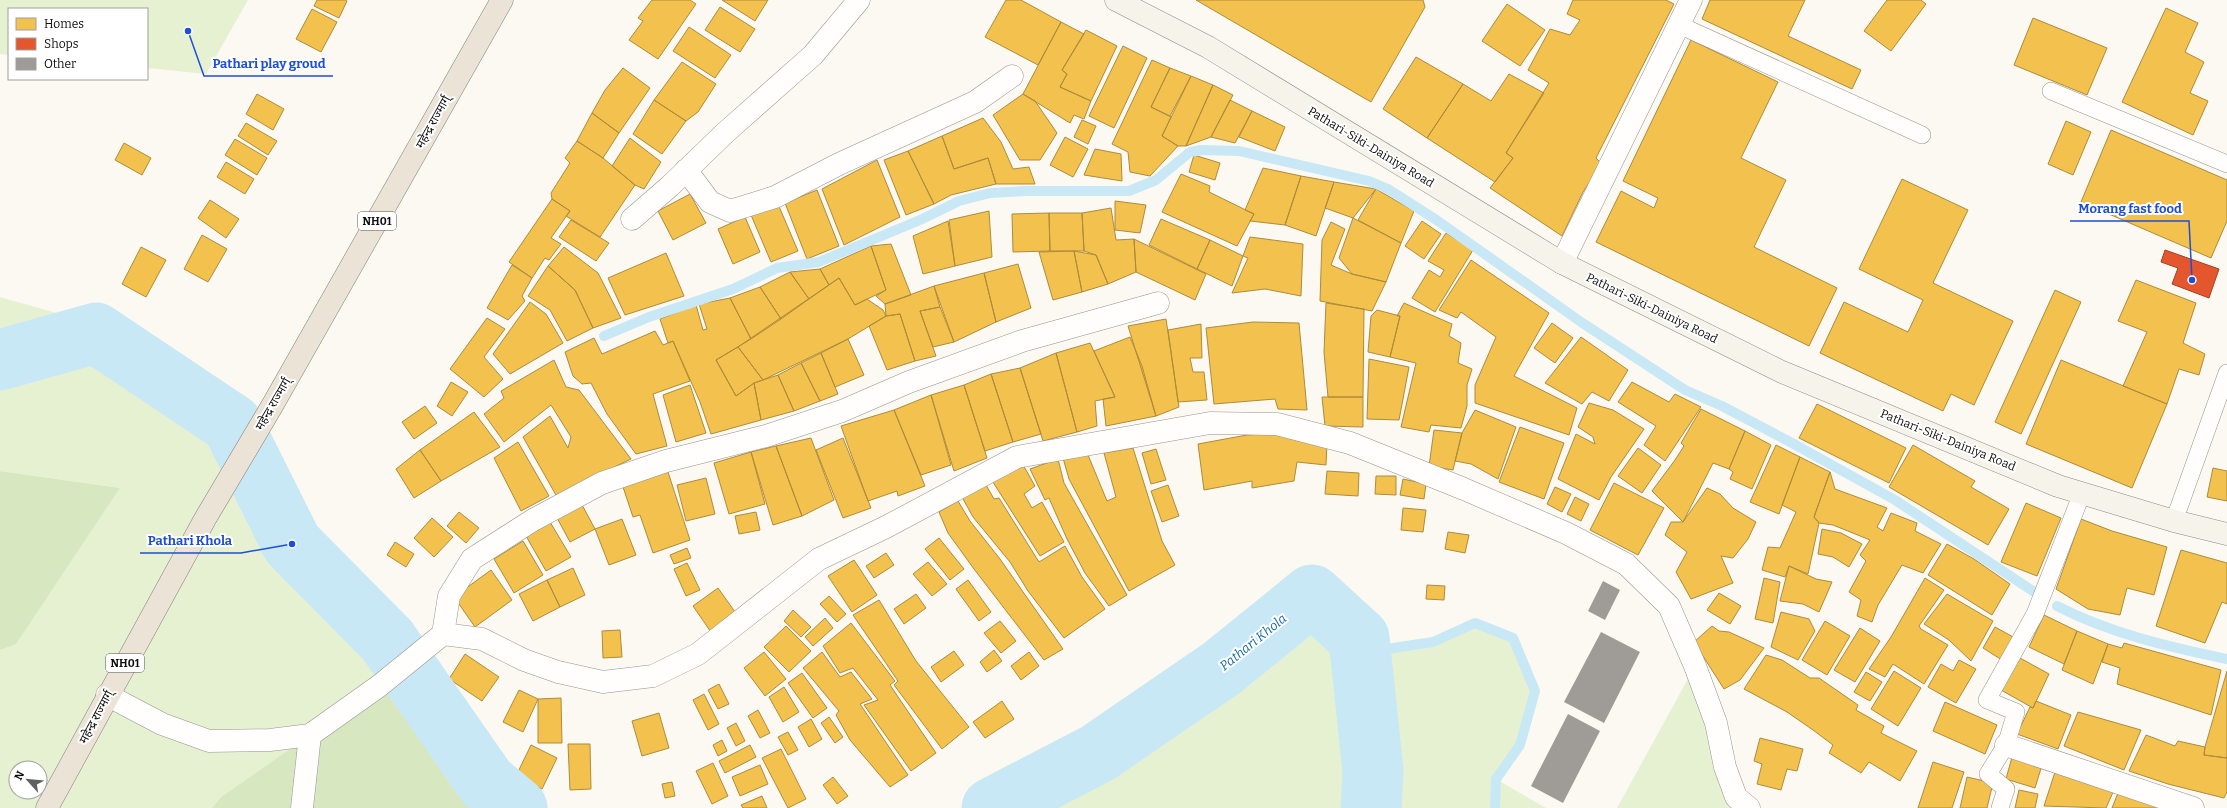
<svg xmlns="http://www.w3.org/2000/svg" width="2227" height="808" viewBox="0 0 2227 808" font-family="Bitter,'Noto Sans Devanagari',serif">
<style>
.green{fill:#e6f1d2;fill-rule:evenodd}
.forest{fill:#d7e8c0}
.homes{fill:#f2c14e;stroke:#ae8b3b}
.shops{fill:#e4572e;stroke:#a44124}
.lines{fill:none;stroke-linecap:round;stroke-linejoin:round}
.stream{stroke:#c9e8f6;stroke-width:10}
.river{stroke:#c9e8f6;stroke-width:61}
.building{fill:#9f9c98}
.service-casing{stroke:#959491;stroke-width:18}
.minor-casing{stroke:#959491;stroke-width:23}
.secondary-casing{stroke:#8c8a87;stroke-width:23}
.trunk-casing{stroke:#82817e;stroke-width:23}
.service{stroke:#fffefd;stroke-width:17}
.minor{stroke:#fffefd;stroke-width:22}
.secondary{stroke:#f5f3ea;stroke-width:22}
.trunk{stroke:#ebe3d6;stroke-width:22}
.labels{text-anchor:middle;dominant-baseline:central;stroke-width:4;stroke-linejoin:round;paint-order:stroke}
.shield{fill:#fff;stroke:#565656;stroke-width:1}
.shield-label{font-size:11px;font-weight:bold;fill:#0e0e0e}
.street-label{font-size:12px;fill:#0e0e0e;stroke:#fff}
.water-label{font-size:13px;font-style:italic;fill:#1569a3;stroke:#fff}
.leader{fill:none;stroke:#1d4ed8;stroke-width:1.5}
.callout-dot{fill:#1d4ed8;stroke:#fff;stroke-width:1.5}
.callout-label{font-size:13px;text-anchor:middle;font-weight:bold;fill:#1d4ed8;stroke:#fff;stroke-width:4;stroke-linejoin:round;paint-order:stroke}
</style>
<rect width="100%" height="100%" fill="#fcf9f2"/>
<path class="green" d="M0 0H248L206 74 147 68V9H9V55L0 54Z
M0 297 74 318 232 424 292 544 387 640 405 665 310 735 221 797 212 808H0V650L16 643 120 488 0 471ZM16 768H40V792H16Z
M1312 595 1359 638 1360 653 1433 642 1475 623 1513 638 1535 691 1520 745 1496 779 1546 808H992L1098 753 1222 668Z
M1695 666 1749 808H1617Z"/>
<path class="forest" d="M0 471 120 488 16 644 0 650Z
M405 665 486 782 517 808H212L221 797 310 735Z"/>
<path class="homes" d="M317 0H345L347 1 339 18 314 6Z
M652 0H690L696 4 658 59 629 40 643 21 638 18Z
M722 0H768L755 21Z
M1006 0H1021L1061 22 1038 65 985 37Z
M1196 0H1423L1425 7 1371 102Z
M1573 0H1666L1674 4 1596 158 1602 164 1583 192 1562 236 1490 188 1513 158 1506 153 1549 83 1528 70 1550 29 1570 35 1580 20 1567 14Z
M1710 0H1805L1788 36 1861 70 1852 89 1702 19Z
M1887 0H1921L1926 4 1891 51 1864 31Z
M1507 4 1545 30 1520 66 1482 41Z
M720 7 755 29 740 52 705 30Z
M2166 8 2198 23 2185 52 2204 62 2190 93 2208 101 2193 135 2122 102Z
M312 9 337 22 321 52 296 39Z
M2033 18 2107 48 2087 95 2014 65Z
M1061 22 1084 34 1062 70 1067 74 1060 87 1091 101 1084 119 1074 115 1070 123 1023 94Z
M689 27 731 55 715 78 673 51Z
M1086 30 1117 46 1091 101 1060 87 1067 74 1062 70Z
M1691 40 1778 82 1741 158 1786 180 1754 247 1837 288 1809 346 1596 242 1621 191 1654 208 1658 198 1623 181Z
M1123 46 1147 58 1114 128 1089 116Z
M1416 57 1463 84 1427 138 1383 109Z
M1152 60 1170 68 1151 107 1171 117 1162 136 1178 146 1150 176 1130 172 1128 152 1112 144Z
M682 62 716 84 698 112 686 121 654 100Z
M623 68 650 88 619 133 592 113 605 90Z
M1170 68 1191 76 1170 116 1151 107Z
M1509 74 1544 93 1506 153 1513 158 1495 182 1427 138 1463 84 1491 101Z
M1191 76 1213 85 1186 146H1178L1162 136Z
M1213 85 1233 95 1211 137 1186 146Z
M257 94 284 109 273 130 246 114Z
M1023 94 1035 101 1057 133 1040 160H1020L993 115Z
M654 100 686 121 662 154 633 134Z
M1230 100 1252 111 1235 143 1211 137Z
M1252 111 1285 127 1275 151 1239 137Z
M592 113 619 133 603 158 577 141Z
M983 118 1001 142 1013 169 1029 167 1035 184H996L988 158 954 169 942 136Z
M1082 120 1096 126 1088 144 1074 137Z
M2066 121 2091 132 2073 175 2048 164Z
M246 123 277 141 268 155 238 136Z
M2111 130 2227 180V221L2211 258 2081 202Z
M942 136 954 169 988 158 996 184 951 195 934 204 908 151Z
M1065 137 1088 149 1073 177 1050 165Z
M630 138 661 162 644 189 635 185 612 166Z
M235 139 267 158 257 175 225 155Z
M577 141 603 158 635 185 600 237 566 216 570 211 552 199 551 193 570 163 565 158Z
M124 143 151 158 142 175 115 160Z
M1095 149 1121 154 1122 181 1084 175Z
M908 151 934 204 906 215 884 160Z
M1194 155 1220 163 1215 180 1189 172Z
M877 160 900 217 844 245 822 189Z
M226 162 254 179 245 194 217 177Z
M1263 168 1301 176 1285 225 1250 221 1254 214 1245 210Z
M1181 174 1210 186 1209 192 1254 214 1237 246 1162 212Z
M1301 176 1334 182 1316 236 1285 225Z
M1902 179 1968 210 1933 283 2013 321 1974 405 1951 394 1943 411 1820 353 1844 302 1908 332 1923 300 1859 269Z
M1334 182 1376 189 1353 218 1325 208Z
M1376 189 1414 211 1401 243 1358 220Z
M817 190 839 246 807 259 785 203Z
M690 194 706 223 673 240 658 211Z
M552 199 570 211 551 238 561 244 549 260 545 258 532 278 509 262Z
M210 200 239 219 226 238 198 218Z
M1115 201 1146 205 1140 233 1115 230Z
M778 204 798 251 771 262 751 215Z
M1111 208 1116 240 1134 239 1136 272 1108 284 1096 255 1084 251 1082 213Z
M989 211 992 257 955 266 949 220Z
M1049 213 1050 251 1013 252 1012 214Z
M1049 213H1082L1084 251H1050Z
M745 217 760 252 733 264 718 229Z
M1353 218 1401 243 1386 282 1352 274 1339 258Z
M1161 219 1210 240 1197 269 1149 245Z
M571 220 609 243 596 261 559 237Z
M948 221 955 266 923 274 913 236Z
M1422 221 1441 234 1424 259 1405 246Z
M1331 222 1345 229 1331 265 1352 274 1386 282 1372 311 1320 301 1322 240Z
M1446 233 1473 250 1435 312 1412 298 1429 270 1440 277 1444 270 1428 261Z
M202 235 227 249 208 282 184 269Z
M1250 237 1303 244 1301 296 1265 289 1232 293 1248 258 1243 256Z
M1134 239 1206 274 1195 300 1136 272Z
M1210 240 1243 256 1232 286 1197 269Z
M891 244 911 295 885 304 876 296 886 290 871 246Z
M871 246 886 290 855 305 839 278 829 285 820 269Z
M141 247 166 260 146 297 122 284Z
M564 247 598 273 621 318 593 328 575 290 548 266Z
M1074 251 1096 255 1108 284 1082 292Z
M1074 251 1082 292 1053 300 1039 252Z
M666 253 684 296 625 315 608 278Z
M1471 260 1549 313 1514 376 1577 408 1569 435 1475 403V385L1496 337 1461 312 1457 318 1439 310Z
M1018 264 1031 308 996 322 984 273Z
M512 265 532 278 522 296 525 301 508 320 487 308Z
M548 266 575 290 593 328 567 341 550 310 528 296Z
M820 269 829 285 809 299 790 272Z
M790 272 809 299 781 319 760 287Z
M984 273 996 322 954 342 934 286Z
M839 278 855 305 867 299 883 310 886 316 848 339 763 380 738 347Z
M2136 280 2196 303 2183 343 2205 354 2199 375 2179 369 2167 404 2123 386 2147 332 2118 321Z
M934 286 940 307 920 311 936 356 915 361 900 314 886 316 885 304Z
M760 287 781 319 751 339 730 298Z
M2055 290 2081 302 2021 434 1995 422Z
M730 298 751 339 716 360 736 396 754 383 761 420 711 434 700 402 673 341 668 343 660 319 696 305 703 330 707 329 699 304Z
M530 302 546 314 563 343 510 374 493 354Z
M1326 303 1364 309 1363 397H1328L1324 352Z
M1404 303 1452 324 1449 336 1461 343 1458 363 1472 369 1467 385V406L1461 428 1431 425 1429 432 1401 427 1416 363 1390 357 1400 316H1397Z
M940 307 954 342 933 347 920 311Z
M1377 310 1400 316 1390 357 1368 352 1371 316Z
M900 314 915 361 887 370 869 326 886 316Z
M487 318 505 329 484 357 503 379 484 397 450 369Z
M1166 319 1179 407 1156 416 1128 326Z
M1253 322 1299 323 1307 410 1278 409 1275 399 1214 404 1206 328Z
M1552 323 1573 338 1555 363 1534 348Z
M1201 324 1202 358H1190L1193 372H1204L1207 400 1178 402 1168 330Z
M655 331 663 345 673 341 690 381 653 394 667 446 636 454 607 414 591 383 582 384 573 376 565 352 594 338 602 354Z
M1130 337 1142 366 1156 416 1106 426 1103 399 1115 397 1094 351Z
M1581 337 1628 370 1609 401 1592 392 1582 404 1545 383Z
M848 339 864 375 835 387 821 353Z
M1090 343 1115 397 1095 401 1097 426 1077 432 1056 353Z
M738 347 763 380 754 383 736 396 716 360Z
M821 353 838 394 820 401 801 363Z
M1056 353 1077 432 1043 441 1020 368Z
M1369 359 1409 367 1399 420 1367 419Z
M554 360 566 387 579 390 631 459 556 495 523 437 550 416 568 448 571 437 551 405 504 442 484 414 504 398 501 391Z
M2061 360 2167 404 2132 488 2026 444Z
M801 363 820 401 794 411 778 375Z
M1020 368 1041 434 1013 442 991 374Z
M991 374 1013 442 985 451 964 385Z
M778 375 794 411 761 420 754 383Z
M451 382 468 392 452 416 437 406Z
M1632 382 1669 402 1675 394 1701 407 1665 461 1644 445 1656 426 1618 402Z
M690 385 706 433 676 442 663 395Z
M964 385 987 458 954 471 931 395Z
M931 395 951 465 921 475 894 410Z
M1322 397H1363V427L1325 426Z
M1589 403 1613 410 1644 429 1611 477 1599 500 1558 479 1576 434 1595 444 1593 437 1578 427Z
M1817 404 1906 448 1889 483 1799 438Z
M425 406 437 423 414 439 402 422Z
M1701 409 1745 431 1729 469 1713 463 1683 522 1652 491 1675 460 1684 446 1681 443Z
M894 410 925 486 898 496 897 491 868 501 841 426Z
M1475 410 1516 427 1498 479 1471 464 1455 461 1462 433Z
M474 412 500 447 441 481 420 450Z
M1520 427 1564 443 1544 499 1499 482Z
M1434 430 1462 433 1453 470 1429 466Z
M1745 431 1771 445 1752 489 1730 479 1733 472 1729 469Z
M1280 433 1327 443 1326 465 1297 462 1294 481 1252 488V481L1204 490 1198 444 1247 435Z
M811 438 834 500 802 516 776 446Z
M843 438 871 508 843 518 816 450Z
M518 442 549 496 521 511 494 458Z
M1776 445 1800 457 1779 514 1750 502Z
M1913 445 1975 481 1971 487 2009 509 1988 545 1889 487Z
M776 446 802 516 773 525 751 452Z
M1133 448 1162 541 1175 565 1129 591 1069 479 1063 458 1088 455 1107 501 1116 497 1104 453Z
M1638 448 1661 465 1642 493 1618 476Z
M1156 449 1166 480 1151 484 1142 453Z
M420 450 441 481 414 498 396 469Z
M751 452 765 504 729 514 714 463Z
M1800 457 1830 472 1814 517 1819 523 1808 574 1789 566 1785 577 1762 570 1768 547 1780 548 1796 512 1782 505Z
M1058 459 1064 483 1127 595 1109 606 1085 573 1067 539 1049 498 1045 500 1030 469Z
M1022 463 1035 486 1024 494 1032 508 1042 502 1064 542 1040 556 991 479Z
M2213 468 2227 471V501L2207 497Z
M1327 471 1359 473 1358 496 1325 494Z
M668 472 690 540 653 553 640 515 633 517 623 487Z
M1830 472 1835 489 1887 508 1877 527 1883 531 1891 513 1917 523 1915 531 1941 544 1923 573 1902 565 1878 605 1872 622 1857 616 1861 600 1849 592 1866 561 1860 555 1870 540 1833 525 1819 523 1814 517Z
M1376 476H1396V495L1375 494Z
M706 478 715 514 686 521 677 485Z
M1403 479 1426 484 1424 499 1400 495Z
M1614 483 1664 508 1638 555 1590 530Z
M986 485 994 499 999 498 1039 562 1065 546 1082 577 1105 609 1064 638 1028 591 1010 562 973 517 962 497Z
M1168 485 1179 516 1162 522 1151 491Z
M1555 487 1571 494 1562 512 1547 504Z
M1707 488 1720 494 1733 508 1756 522 1748 539 1733 558 1721 556 1733 583 1691 599 1676 572 1687 552 1665 535 1671 522H1683Z
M1575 497 1589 504 1581 521 1567 514Z
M958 501 970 521 1000 559 1063 649 1044 660 974 569 948 533 939 512Z
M581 503 595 529 570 542 556 516Z
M2026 503 2061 518 2037 576 2001 562Z
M1403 508 1426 510 1423 532 1401 530Z
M459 512 479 528 466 543 447 526Z
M756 512 760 530 739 534 735 516Z
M432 518 453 537 434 557 414 538Z
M622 519 636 555 609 565 595 529Z
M2081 519 2112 531 2167 547 2154 595 2127 588 2120 615 2088 609 2056 589Z
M550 522 571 557 546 571 526 536Z
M1822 529 1841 533 1862 544 1849 567 1833 557 1818 554Z
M1448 532 1469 535 1465 553 1445 549Z
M939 538 964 569 950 580 925 549Z
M523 541 543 575 514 593 494 559Z
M395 542 414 554 406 567 387 555Z
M1947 544 1974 559 2010 584 1992 615 1928 575Z
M687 548 691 558 674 564 670 555Z
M2181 550 2227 563V604L2222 602 2205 643 2156 626Z
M886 553 894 565 874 578 866 566Z
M854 560 877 595 852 612 828 576Z
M928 562 947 584 932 596 913 574Z
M687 563 700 590 686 596 674 569Z
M1789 566 1816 579 1832 582 1819 612 1803 604 1780 601Z
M573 568 585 595 560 607 547 580Z
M491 570 512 600 475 627 454 597Z
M1764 578 1780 582 1773 623 1755 619Z
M1925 578 1944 590 1919 626 1921 629 1948 645 1924 684 1893 664 1885 677 1869 669 1891 637Z
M547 580 560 607 533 621 519 594Z
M968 580 991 612 979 621 956 589Z
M1427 585 1445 586 1444 600 1426 599Z
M718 588 738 616 713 635 693 606Z
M1719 593 1741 606 1730 624 1707 610Z
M916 594 926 608 904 624 894 609Z
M1947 594 1993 621 1971 661 1949 640 1924 624Z
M829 596 846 614 837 622 820 604Z
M879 600 916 661 969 727 942 749 894 685 898 681 853 615Z
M793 610 811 627 801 637 784 621Z
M1781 612 1809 619 1815 631 1798 660 1771 647Z
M2044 615 2077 631 2064 664 2029 647Z
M825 618 833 628 813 646 805 637Z
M1000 621 1016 641 1001 653 984 633Z
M1825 621 1850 636 1827 675 1802 660Z
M851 623 895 681 890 685 936 753 911 771 864 705 878 700 853 668 840 673 823 646Z
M786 626 811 651 789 672 764 647Z
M1712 626 1719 631 1729 632 1764 648 1740 680 1724 689 1694 642Z
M1995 627 2015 638 2002 660 1983 648Z
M1860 628 1880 641 1855 682 1834 670Z
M620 630 622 657 603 658 602 631Z
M2077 631 2108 644 2093 684 2062 670Z
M2124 643 2221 670 2211 715 2117 684 2120 668 2102 662 2108 644 2122 648Z
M994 650 1002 661 987 672 980 662Z
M954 651 964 665 941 682 931 667Z
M764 652 786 679 765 696 744 668Z
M822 652 840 677 851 672 872 699 860 704 908 775 890 787 850 740 836 715 839 711 803 668Z
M1029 652 1039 666 1021 680 1011 666Z
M465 654 499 677 482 701 449 679Z
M1766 655 1782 660 1810 678H1819L1858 705 1856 710 1884 726 1881 733 1917 751 1900 781 1869 762 1861 773 1829 753 1833 745 1813 730 1787 712 1744 689Z
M2020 658 2049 674 2033 708 2001 690Z
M1959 660 1976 669 1956 703 1928 687 1941 664 1953 671Z
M1894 671 1921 688 1898 726 1871 709Z
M2227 671V758L2204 755 2205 747Z
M1866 672 1882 682 1870 701 1854 692Z
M802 673 827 708 813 718 788 683Z
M719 684 729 704 718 709 708 690Z
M784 687 799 712 783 722 769 697Z
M519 690 538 699 523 732 503 722Z
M704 694 719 724 708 730 693 700Z
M561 698 562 743H538V699Z
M1002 701 1014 719 985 738 973 722Z
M2036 701 2071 715 2058 749 2017 734 2030 707 2033 708Z
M1945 702 1997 725 1985 754 1933 731Z
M758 710 770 733 760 738 748 716Z
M2078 712 2141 730 2124 770 2064 746Z
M659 713 669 748 642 756 632 721Z
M829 717 843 737 835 743 821 723Z
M811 719 822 739 809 747 798 727Z
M736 723 745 741 736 746 727 728Z
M788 732 798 750 788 755 778 737Z
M2146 735 2175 746 2178 741 2205 747 2204 755 2227 758V792L2224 798 2168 784 2129 771Z
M1760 738 1803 749 1797 771 1787 769 1781 790 1757 784 1762 764 1754 761Z
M722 740 727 751 718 756 713 745Z
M568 744H590L591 789 570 790Z
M531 745 557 758 542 789 516 776Z
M750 745 756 757 725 773 719 761Z
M781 749 806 799 788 808 762 758Z
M2012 757 2042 765 2035 788 2006 779Z
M1933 762 1964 772 1952 808H1918Z
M713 763 728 796 712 804 696 771Z
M760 765 768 784 740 796 732 777Z
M2056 769 2114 790 2106 808 2044 806Z
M833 777 848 796 837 804 823 785Z
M1967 777 1993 783 1987 808H1960Z
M672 782 675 796 665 798 662 784Z
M2019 790 2038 794 2035 808H2015Z
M2118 793 2166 808H2112Z
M762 796 767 808H743L741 805Z"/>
<path class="shops" d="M2165 250 2219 269 2209 298 2172 284 2178 268 2161 262Z"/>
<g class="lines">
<path class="stream" d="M604 336 649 317 733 289 777 268 819 262 920 220 959 201 990 193 1026 191H1129L1156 180 1190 152 1201 150 1239 151 1369 181 1388 189 1438 221 1581 322 1685 390 1722 406 1792 443 1895 500 2036 593
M2057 606C2109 633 2169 647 2227 659
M1360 653 1433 642 1475 623 1513 638 1535 691 1520 745 1496 779 1495 808"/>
<path class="river" d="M0 360 96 333 232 424 292 544 387 640 486 782 517 808
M992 808 1098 753 1222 668 1312 595 1359 638 1373 771 1371 808"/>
</g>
<path class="building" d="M1603 581 1620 590 1605 620 1588 611Z
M1601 632 1640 652 1604 723 1564 702Z
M1568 714 1600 731 1563 803 1531 786Z"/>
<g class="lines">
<g class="service-casing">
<path id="service" d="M1679 25 1922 135
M2051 91 2227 164
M2174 521 2227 373
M2000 808 2006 789 1988 774 2006 745 2016 712 1987 700 2035 614 2082 493"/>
</g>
<g class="minor-casing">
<path id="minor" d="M686 170 710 202 730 211 775 197 839 164 975 102 1012 76
M632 219 670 186 726 132 813 55 859 0
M1562 263 1691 0
M443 634 449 596 472 559 533 520 602 483 666 461 766 436 842 411 909 382 1022 341 1158 303
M107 695 162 724 209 741 270 740 310 735
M2006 745 2193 808
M302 808 310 735 379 686 443 634 482 639 524 660 558 672 603 682 653 676 698 654 819 559 886 527 1017 457 1210 423 1277 424 1350 443 1464 489 1566 533 1626 564 1669 606 1695 666 1716 723 1725 767 1736 797 1749 808"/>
</g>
<g class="secondary-casing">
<path id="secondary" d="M1116 0 1208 47 1562 263 1782 372 2058 486 2174 521 2227 534"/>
</g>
<g class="trunk-casing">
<path id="trunk" d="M47 808 205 519 272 406 502 0"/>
</g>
<use href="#service" class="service"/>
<use href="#minor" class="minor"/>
<use href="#secondary" class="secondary"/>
<use href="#trunk" class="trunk"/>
</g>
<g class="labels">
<g class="shield">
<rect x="358" y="212" width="38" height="18" rx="3"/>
<rect x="106" y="654" width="38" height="18" rx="3"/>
</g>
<g class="shield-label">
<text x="377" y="221">NH01</text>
<text x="125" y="663">NH01</text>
</g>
<g class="street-label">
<text transform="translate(433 122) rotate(-61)">महेन्द्र राज्मार्ग्</text>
<text transform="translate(1371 147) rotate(31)">Pathari-Siki-Dainiya Road</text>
<text transform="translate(1652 308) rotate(26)">Pathari-Siki-Dainiya Road</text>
<text transform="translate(273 404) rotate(-60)">महेन्द्र राज्मार्ग्</text>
<text transform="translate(1948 440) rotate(22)">Pathari-Siki-Dainiya Road</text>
<text transform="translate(96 717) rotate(-62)">महेन्द्र राज्मार्ग्</text>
</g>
<g class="water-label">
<text transform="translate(1253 642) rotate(-39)">Pathari Khola</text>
</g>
</g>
<path class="leader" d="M188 31L204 76H333M2192 280L2189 221H2070M292 544L241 553H140"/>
<g class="callout-dot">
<circle cx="188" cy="31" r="4"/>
<circle cx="2192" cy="280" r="4"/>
<circle cx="292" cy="544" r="4"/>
</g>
<g class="callout-label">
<text x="269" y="68">Pathari play groud</text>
<text x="2130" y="213">Morang fast food</text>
<text x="190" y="545">Pathari Khola</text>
</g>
<rect x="8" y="8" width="140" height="72" fill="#ffffff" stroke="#9f9f9f"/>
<rect x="16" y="18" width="20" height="12" fill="#f2c14e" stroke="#9f9f9f"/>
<text x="44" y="28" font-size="12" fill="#0e0e0e">Homes</text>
<rect x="16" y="38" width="20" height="12" fill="#e4572e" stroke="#9f9f9f"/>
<text x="44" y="48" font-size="12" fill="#0e0e0e">Shops</text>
<rect x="16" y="58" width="20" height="12" fill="#9f9c98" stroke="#9f9f9f"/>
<text x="44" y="68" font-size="12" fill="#0e0e0e">Other</text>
<g transform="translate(28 780) rotate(297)"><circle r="19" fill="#ffffff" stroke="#9f9f9f"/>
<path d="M0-3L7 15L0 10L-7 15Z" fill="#61605e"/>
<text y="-6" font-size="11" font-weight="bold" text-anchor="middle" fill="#0e0e0e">N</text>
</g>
</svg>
